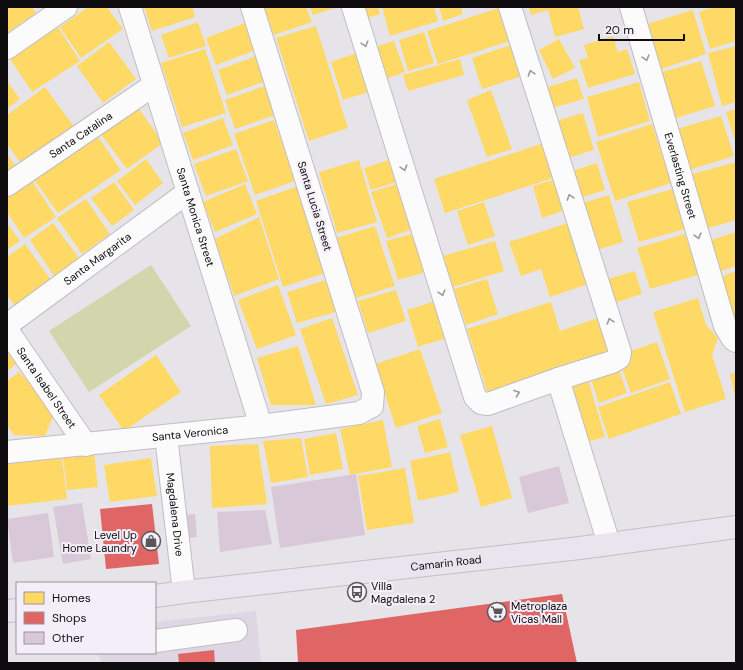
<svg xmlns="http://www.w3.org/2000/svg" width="743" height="670" viewBox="0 0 743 670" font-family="'DM Sans',sans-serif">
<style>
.built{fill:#ded7e3}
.green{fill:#d2d6ac}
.homes{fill:#ffd966}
.shops{fill:#e06666}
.building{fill:#d9c8d7}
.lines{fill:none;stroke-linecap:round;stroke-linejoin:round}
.minor-casing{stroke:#c0bec3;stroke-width:24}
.major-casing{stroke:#c1bfc2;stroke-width:24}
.minor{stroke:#fbfbfc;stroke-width:22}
.major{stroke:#e9e5ef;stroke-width:22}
.oneway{stroke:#9c9b9d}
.labels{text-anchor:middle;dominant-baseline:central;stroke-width:4;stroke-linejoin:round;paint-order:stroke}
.street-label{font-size:11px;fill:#0e0c0f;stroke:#f4eef8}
.poi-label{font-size:11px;fill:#0e0c0f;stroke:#f4eef8;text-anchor:start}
</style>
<rect width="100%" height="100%" fill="#e6e3e9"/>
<path class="built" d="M256 611 261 663H102L97 653H155V622Z"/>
<path class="green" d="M151 265 191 326 89 392 49 331Z"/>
<path class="homes" d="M7 7H32L36 13 7 33Z
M88 7H107L123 29 81 58 60 27Z
M144 7H192L195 17 152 31Z
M264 7H306L312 22 274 35Z
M310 7H338L313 15Z
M361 7H378L380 14 365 19Z
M382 7H434L438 21 390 36Z
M439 7H461L463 14 443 21Z
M502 7 513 40 438 64 427 31Z
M529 7H578L584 29 555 37 548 10 531 15Z
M715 7H736V41L710 49 699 12Z
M693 10 706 54 658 70 644 25Z
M198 22 206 46 169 58 161 35Z
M245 23 256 50 216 65 206 38Z
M316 26 348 128 309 141 276 38Z
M58 27 80 61 32 92 10 59Z
M424 32 434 63 408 71 399 40Z
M613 36 618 52 627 49 635 74 588 88 579 60 588 58 584 45Z
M559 39 575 68 553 79 539 50Z
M394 41 405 72 383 80 372 48Z
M109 42 136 79 103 103 77 66Z
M511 45 522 76 482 89 472 58Z
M736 46V102L722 106 708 53Z
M205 49 226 113 182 127 161 63Z
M365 50 378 89 343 100 331 62Z
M257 56 266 81 227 95 218 70Z
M460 59 464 75 408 91 403 75Z
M701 61 715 106 676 118 662 72Z
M577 78 584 99 548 109 542 89Z
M7 81 20 99 7 109Z
M639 82 650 121 598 137 587 97Z
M265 86 275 115 235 129 225 100Z
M45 87 75 128 23 166 7 144V115Z
M491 90 512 149 487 157 467 100Z
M137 106 163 143 127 169 100 133Z
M736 109V145L726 112Z
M583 113 594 150 561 160 549 123Z
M721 116 734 156 689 170 677 129Z
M223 118 233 145 193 160 183 133Z
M274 120 295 181 255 195 234 134Z
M652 124 671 183 615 201 596 142Z
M96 134 121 170 58 213 33 178Z
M544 143 556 177 445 213 434 179Z
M236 149 248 181 206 196 194 164Z
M7 154 17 168 7 175Z
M395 158 402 180 371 190 364 168Z
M146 159 163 183 135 205 117 181Z
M359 160 377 222 337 233 319 172Z
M736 162V220L705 229 689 175Z
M597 163 605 190 577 199 569 172Z
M30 178 56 217 24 238 7 212V193Z
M556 179 565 210 542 218 533 186Z
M114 182 134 210 112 226 91 198Z
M400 183 416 228 387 238 371 192Z
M245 184 257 214 215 232 203 202Z
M298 186 325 273 283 287 256 201Z
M673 189 685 229 639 242 627 202Z
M609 195 623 242 590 252 576 205Z
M86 199 110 234 82 254 57 218Z
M484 202 495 236 468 245 457 211Z
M259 217 279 279 234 296 215 239Z
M7 223 20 241 7 250Z
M53 223 79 258 54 276 30 240Z
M568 223 588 284 550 297 541 269 521 276 509 242Z
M375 226 395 286 356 298 336 238Z
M736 232V266L721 271 711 240Z
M415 233 429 271 398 280 386 241Z
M685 234 698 275 650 289 637 248Z
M495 241 504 271 453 287 443 256Z
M25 244 51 280 15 306 7 295V257Z
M635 271 642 294 611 304 604 280Z
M736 271V325L720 277Z
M487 279 498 314 466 325 454 289Z
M326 280 336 312 297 323 287 292Z
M278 285 296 335 257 349 238 300Z
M396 290 406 321 368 333 358 301Z
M698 298 706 325 718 338 712 355 726 399 685 412 653 312Z
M442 299 453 336 418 347 407 310Z
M551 302 560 331 598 318 610 355 488 394 467 329Z
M332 318 358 395 326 404 300 329Z
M657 342 670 379 631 393 621 366 631 363 627 352Z
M298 346 316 405H271L257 358Z
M420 349 442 413 396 428 375 364Z
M7 352 16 364 7 371Z
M156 355 181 392 124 431 99 395Z
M617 364 627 393 599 403 589 374Z
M19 372 56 409 45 436 14 435 7 425V381Z
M736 373V397H735L730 374Z
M587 376 605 437 588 442 570 381Z
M670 382 681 414 609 439 598 407Z
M440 419 448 447 425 453 417 426Z
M383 420 392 467 350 475 340 429Z
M492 426 512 498 481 507 460 435Z
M336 433 343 469 310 475 304 439Z
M301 438 308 477 271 483 263 441Z
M258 444 267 504 212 508 210 446Z
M450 452 459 492 418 501 410 461Z
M94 453 98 487 67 490 63 457Z
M62 458 67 499 7 506V464Z
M151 458 157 496 110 502 104 465Z
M405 468 414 523 367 530 358 476Z"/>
<path class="shops" d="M152 504 159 564 106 569 100 509Z
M562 594 577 663H298L296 630Z
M214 650 215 663H179L178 654Z"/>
<path class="building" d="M559 466 569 503 528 513 519 477Z
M356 474 365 535 280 548 271 487Z
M82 503 91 559 63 564 53 507Z
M265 510 272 544 220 552 217 512Z
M48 513 54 557 13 563 7 519Z
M195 514 197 537 186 538 183 515Z"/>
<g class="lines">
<g class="minor-casing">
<g id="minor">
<path id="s1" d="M130 7 261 426"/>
<path d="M353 7 475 397 481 403 488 404 558 379 612 362 619 358 620 352 510 7"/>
<path id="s2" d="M631 7 725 326 733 339 736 341"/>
<path d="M7 48 66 7"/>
<path id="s3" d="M7 185 154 85"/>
<path id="s4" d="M7 325 188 192"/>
<path id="s5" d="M7 330 86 445"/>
<path d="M558 379 609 544"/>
<path id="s6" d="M166 436 184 592"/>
<path id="s7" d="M7 452 261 426 359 413 372 406 373 392 252 7"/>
<path d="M155 641 236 630"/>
</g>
</g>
<g class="major-casing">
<g id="major">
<path id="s8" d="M155 596 184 592 580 548 736 527"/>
<path d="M7 611 17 610"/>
</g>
</g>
<use href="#minor" class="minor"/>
<use href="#major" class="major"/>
</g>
<defs><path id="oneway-chevron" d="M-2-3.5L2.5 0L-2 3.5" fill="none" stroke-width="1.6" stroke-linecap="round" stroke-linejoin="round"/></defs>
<g class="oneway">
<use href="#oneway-chevron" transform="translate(365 44) rotate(73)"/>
<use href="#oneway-chevron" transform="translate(646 58) rotate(74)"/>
<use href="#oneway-chevron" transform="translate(531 73) rotate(-108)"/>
<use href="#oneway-chevron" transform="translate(404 168) rotate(73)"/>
<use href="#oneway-chevron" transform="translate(570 197) rotate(-108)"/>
<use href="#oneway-chevron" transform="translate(698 236) rotate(74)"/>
<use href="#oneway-chevron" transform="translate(442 293) rotate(73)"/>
<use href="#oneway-chevron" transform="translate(610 321) rotate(-108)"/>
<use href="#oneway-chevron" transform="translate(517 393) rotate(-20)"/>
</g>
<defs>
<g id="shop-ring" transform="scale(1)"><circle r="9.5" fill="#f4eef8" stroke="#5a575b" stroke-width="1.5"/><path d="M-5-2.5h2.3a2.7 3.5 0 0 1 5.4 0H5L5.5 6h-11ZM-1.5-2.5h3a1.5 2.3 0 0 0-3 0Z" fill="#5a575b"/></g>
<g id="bus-ring" transform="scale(1)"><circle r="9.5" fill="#f4eef8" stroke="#5a575b" stroke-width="1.5"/><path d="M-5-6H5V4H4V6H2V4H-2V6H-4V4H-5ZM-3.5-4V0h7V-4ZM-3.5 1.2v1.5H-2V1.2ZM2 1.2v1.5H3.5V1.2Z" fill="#5a575b"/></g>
<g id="supermarket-ring" transform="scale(1)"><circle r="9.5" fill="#f4eef8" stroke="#5a575b" stroke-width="1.5"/><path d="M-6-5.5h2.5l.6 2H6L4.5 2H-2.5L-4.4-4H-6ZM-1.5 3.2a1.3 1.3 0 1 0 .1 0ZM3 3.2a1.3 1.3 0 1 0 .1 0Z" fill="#5a575b"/></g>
</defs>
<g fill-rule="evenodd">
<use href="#shop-ring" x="151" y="541"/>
<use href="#bus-ring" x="357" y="592"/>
<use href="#supermarket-ring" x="497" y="612"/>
</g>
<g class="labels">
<g class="street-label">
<text stroke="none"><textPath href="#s3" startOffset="89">Santa Catalina</textPath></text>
<text stroke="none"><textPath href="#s2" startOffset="176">Everlasting Street</textPath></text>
<text transform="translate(315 206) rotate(73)">Santa Lucia Street</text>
<text stroke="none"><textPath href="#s1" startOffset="220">Santa Monica Street</textPath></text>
<text stroke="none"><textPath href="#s4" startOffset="112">Santa Margarita</textPath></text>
<text stroke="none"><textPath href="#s5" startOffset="70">Santa Isabel Street</textPath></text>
<text stroke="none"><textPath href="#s7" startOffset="184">Santa Veronica</textPath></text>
<text stroke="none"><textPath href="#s6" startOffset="79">Magdalena Drive</textPath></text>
<text stroke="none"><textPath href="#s8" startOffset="293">Camarin Road</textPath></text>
</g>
<g class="poi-label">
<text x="137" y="535" text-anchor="end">Level Up<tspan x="137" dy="13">Home Laundry</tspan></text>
<text x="371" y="586">Villa<tspan x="371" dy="13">Magdalena 2</tspan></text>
<text x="511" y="606">Metroplaza<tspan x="511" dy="13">Vicas Mall</tspan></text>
</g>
</g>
<rect width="743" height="670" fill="none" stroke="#0e0c0f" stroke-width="16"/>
<rect x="16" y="582" width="140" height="72" fill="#f4eef8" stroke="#98949b"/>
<rect x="24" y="592" width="20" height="12" fill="#ffd966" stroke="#98949b"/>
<text x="52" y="602" font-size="12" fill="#0e0c0f">Homes</text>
<rect x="24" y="612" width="20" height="12" fill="#e06666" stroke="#98949b"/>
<text x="52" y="622" font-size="12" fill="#0e0c0f">Shops</text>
<rect x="24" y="632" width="20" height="12" fill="#d9c8d7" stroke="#98949b"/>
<text x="52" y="642" font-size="12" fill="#0e0c0f">Other</text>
<path d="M599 34v6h85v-6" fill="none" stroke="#0e0c0f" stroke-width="2"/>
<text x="605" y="34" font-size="12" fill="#0e0c0f" stroke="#f4eef8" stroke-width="3" paint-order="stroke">20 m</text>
</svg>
